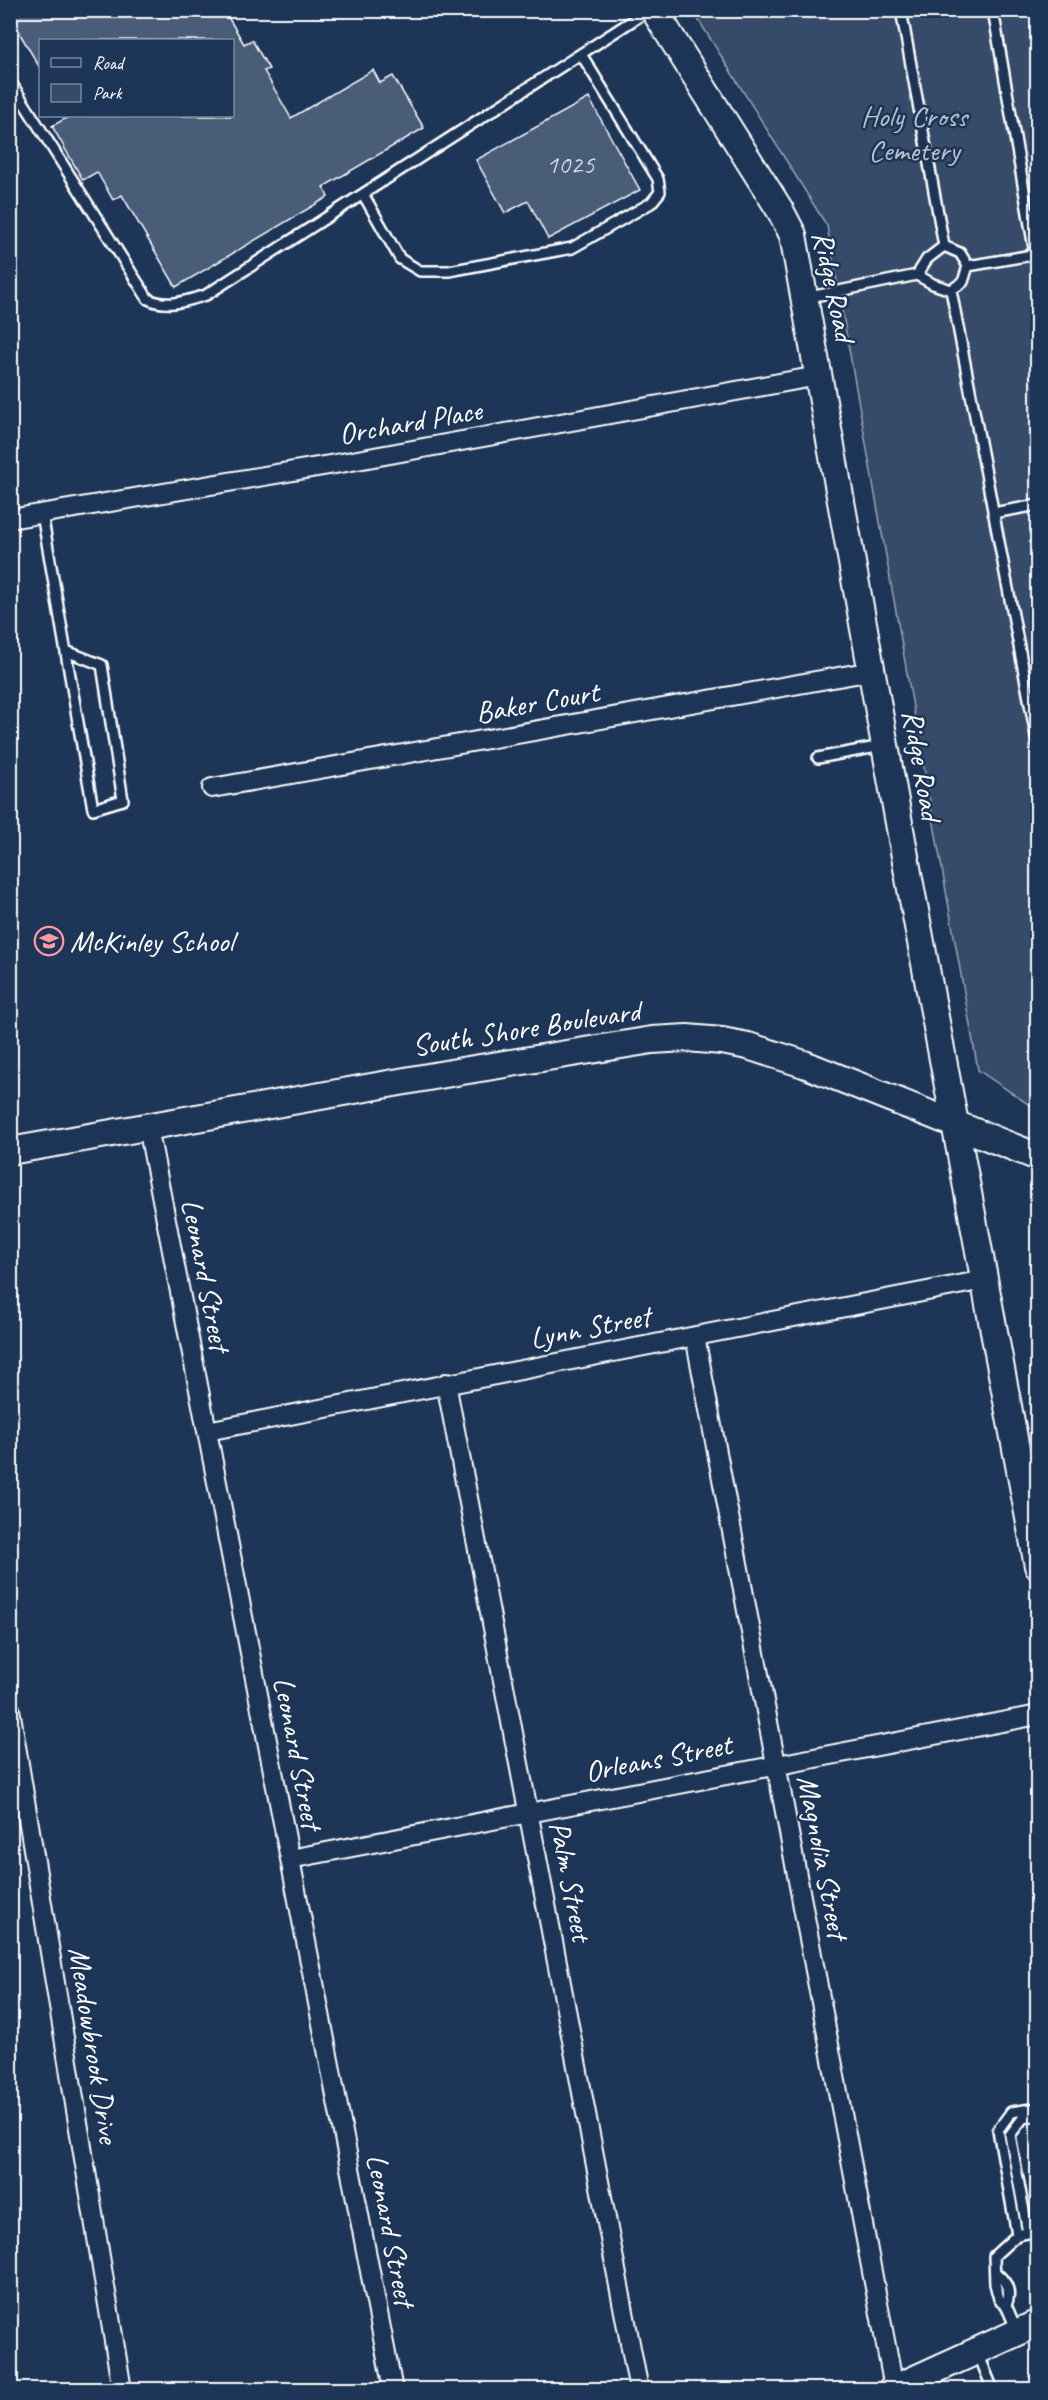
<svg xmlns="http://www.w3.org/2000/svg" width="1048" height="2400" viewBox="0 0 1048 2400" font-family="Caveat,sans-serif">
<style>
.green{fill:#364b69;stroke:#9aa5b4;stroke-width:1.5}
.building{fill:#4a5d79;stroke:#fff;stroke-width:1.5}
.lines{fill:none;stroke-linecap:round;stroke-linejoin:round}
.lane-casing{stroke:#fff;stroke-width:14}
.street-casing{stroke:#fff;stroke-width:22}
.secondary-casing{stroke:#fff;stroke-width:30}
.lane{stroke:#1d3557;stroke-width:9}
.street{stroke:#1d3557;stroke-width:18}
.secondary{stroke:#1d3557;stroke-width:26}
.labels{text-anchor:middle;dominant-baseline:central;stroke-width:5;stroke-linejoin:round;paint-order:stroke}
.number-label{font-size:27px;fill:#d2d6de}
.park-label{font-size:30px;fill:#b9c0ca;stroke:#1d3557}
.street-label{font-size:30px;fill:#fff;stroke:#1d3557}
.poi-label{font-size:30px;fill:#fff;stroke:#1d3557;text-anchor:start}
</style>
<rect width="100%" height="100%" fill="#1d3557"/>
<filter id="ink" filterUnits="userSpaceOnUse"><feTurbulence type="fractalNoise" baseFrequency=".0167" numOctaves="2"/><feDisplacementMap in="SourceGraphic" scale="12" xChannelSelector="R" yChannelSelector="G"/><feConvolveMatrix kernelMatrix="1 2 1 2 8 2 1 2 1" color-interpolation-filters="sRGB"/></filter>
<g filter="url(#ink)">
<path class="green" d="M693 11H1037V1110L978 1070 827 226Z"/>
<path class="building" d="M10 10H224L244 44 252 40 269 69 264 71 291 118 373 70 380 83 393 76 424 128 323 187 328 197 176 287 122 195 113 200 97 172 83 180 52 126 70 116H232V40H40V68L10 17Z
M589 98 640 190 548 239 528 201 505 213 476 160Z"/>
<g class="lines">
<g class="lane-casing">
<path id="lane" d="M901 10 944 246
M993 10 1035 254
M581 54 658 179 660 192 651 203 572 248 449 271H420L400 259 363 194 649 10
M10 81 148 299C168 308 186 301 206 295L363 194
M968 266 1038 254
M951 290 1038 746
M805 298 917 275 933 284 951 290 963 282 968 266 960 253 944 246 927 259 917 275
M993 513 1038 505
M42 514 93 809 123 800 102 665 66 651
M818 758 882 746
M1028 2233 1010 2135 1023 2118 1038 2115
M1017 2235 998 2130 1011 2112 1038 2108
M996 2273C1007 2282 1012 2292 1006 2305
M1017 2331 1006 2305 999 2299 995 2284 994 2256 1017 2235 1038 2231
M978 2353 993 2390"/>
</g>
<g class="street-casing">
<path id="street" d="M10 519 341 463 818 376
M212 788 872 671
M148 1127 393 2390
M695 1336 894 2388
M446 1383 639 2390
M207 1431 984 1280
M10 1709 122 2390
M290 1859 1038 1715"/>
</g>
<g class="secondary-casing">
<path id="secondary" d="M654 10 780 210 793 235 908 873 1038 1566
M10 1151 462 1071 652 1040 687 1038 722 1041 748 1046 804 1064 1038 1157
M891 2390 1038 2323"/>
</g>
<use href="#lane" class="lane"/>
<use href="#street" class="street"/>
<use href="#secondary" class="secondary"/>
</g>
</g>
<defs>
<g id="school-ring" transform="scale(1.5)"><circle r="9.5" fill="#1d3557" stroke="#ff9aa2" stroke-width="1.5"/><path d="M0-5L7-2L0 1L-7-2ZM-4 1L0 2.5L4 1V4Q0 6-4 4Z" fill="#ff9aa2"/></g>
</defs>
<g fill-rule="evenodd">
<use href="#school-ring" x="49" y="941"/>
</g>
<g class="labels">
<g class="number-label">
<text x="570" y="164">1025</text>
</g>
<g class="park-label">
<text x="914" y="116">Holy Cross<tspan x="914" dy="34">Cemetery</tspan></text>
</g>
<g class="street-label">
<text transform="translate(834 286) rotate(78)">Ridge Road</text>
<text transform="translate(410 422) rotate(-10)">Orchard Place</text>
<text transform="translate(537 702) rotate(-10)">Baker Court</text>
<text transform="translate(922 765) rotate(80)">Ridge Road</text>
<text transform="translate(526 1028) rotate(-9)">South Shore Boulevard</text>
<text transform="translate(206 1275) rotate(79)">Leonard Street</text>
<text transform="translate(590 1327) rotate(-11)">Lynn Street</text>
<text transform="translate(298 1753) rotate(79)">Leonard Street</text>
<text transform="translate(658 1758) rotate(-11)">Orleans Street</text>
<text transform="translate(823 1857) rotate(79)">Magnolia Street</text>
<text transform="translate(571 1881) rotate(79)">Palm Street</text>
<text transform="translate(94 2045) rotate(81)">Meadowbrook Drive</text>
<text transform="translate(391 2230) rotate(79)">Leonard Street</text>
</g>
<g class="poi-label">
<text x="70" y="941">McKinley School</text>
</g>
</g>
<rect width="1048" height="2400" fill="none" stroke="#1d3557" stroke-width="36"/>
<rect x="18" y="18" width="1012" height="2364" fill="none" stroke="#fff" stroke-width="2" filter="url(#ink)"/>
<rect x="39" y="39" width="195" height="78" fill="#1d3557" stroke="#77869a" stroke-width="1.5"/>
<rect x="51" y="58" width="30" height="9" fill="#1d3557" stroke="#77869a" stroke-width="1.5"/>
<text x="93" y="69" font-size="18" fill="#ffffff">Road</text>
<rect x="51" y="84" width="30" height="18" fill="#364b69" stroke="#77869a" stroke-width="1.5"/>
<text x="93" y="99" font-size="18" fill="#ffffff">Park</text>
</svg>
